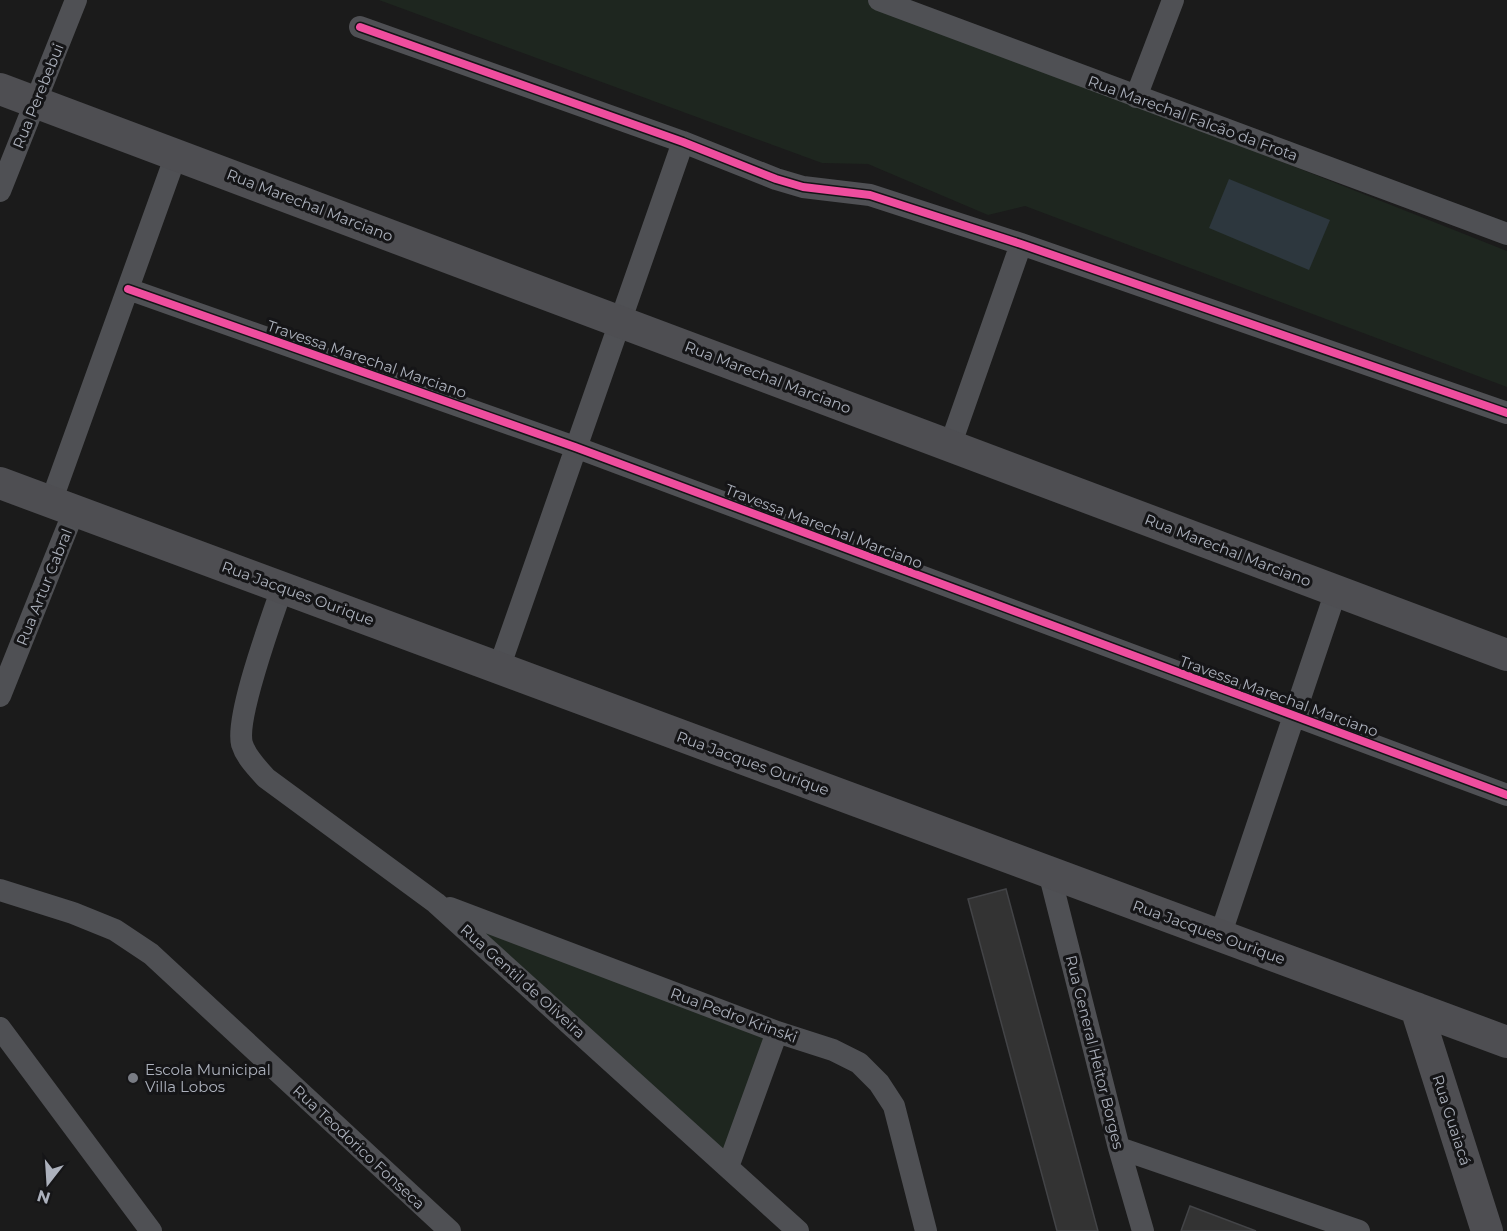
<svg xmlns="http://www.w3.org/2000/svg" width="1507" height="1231" viewBox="0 0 1507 1231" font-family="Montserrat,sans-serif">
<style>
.green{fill:#1e261f}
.water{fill:#2d373e}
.building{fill:#333;stroke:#434447;stroke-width:1.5}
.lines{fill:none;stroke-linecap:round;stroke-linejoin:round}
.street{stroke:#4f5054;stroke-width:22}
.secondary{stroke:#4e4e52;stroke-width:32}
.cycleway-casing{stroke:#151517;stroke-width:11}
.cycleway{stroke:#ef4d9e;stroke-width:8}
.poi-dot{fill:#797c84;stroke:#151517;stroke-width:2}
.labels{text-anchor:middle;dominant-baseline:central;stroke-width:6;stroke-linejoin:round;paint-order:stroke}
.street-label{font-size:15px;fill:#acb1bc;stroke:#151517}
.poi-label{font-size:15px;fill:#acb1bc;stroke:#151517;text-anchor:start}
</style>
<rect width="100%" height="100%" fill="#1b1b1b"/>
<path class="green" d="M379 0H875L1507 251V387L1025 206 988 215 868 164 822 163Z
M436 903 777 1032 728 1167Z"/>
<path class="water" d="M1229 179 1330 220 1309 270 1209 228Z"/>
<path class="building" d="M1006 889 1098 1231H1057L968 899Z
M1190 1206 1256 1231H1181Z"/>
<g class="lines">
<path class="street" d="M879 0 1507 234
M360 27 683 142 776 179 803 187 870 195 1021 244 1507 413
M1136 97 1173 0
M0 191 76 0
M128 289 575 447 1507 795
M950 446 1021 244
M51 502 176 155
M282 588C272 618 235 717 242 744 246 757 257 768 266 778L436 903 798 1231
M499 668 683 142
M0 696 74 511
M1049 872 1119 1148 1143 1231
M0 890 73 913 115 930 151 954 450 1231
M450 908 777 1032 833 1050 859 1063 879 1083 894 1106 926 1231
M1220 936 1336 591
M0 1028 151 1231
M1119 1148 1359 1231
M728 1167 777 1032"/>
<path class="secondary" d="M0 89 1507 655
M0 483 1507 1042
M1416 1008 1487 1231"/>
<g class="cycleway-casing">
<path id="cycleway" d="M360 27 683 142 776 179 803 187 870 195 1021 244 1507 413
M128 289 575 447 1507 795"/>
</g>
<use href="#cycleway" class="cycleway"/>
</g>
<circle class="poi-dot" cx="133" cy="1078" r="6"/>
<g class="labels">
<g class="street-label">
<text transform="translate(38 96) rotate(-68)">Rua Perebebui</text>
<text transform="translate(1193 118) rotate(20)">Rua Marechal Falcão da Frota</text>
<text transform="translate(310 205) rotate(21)">Rua Marechal Marciano</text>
<text transform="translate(367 359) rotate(19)">Travessa Marechal Marciano</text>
<text transform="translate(768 377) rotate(21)">Rua Marechal Marciano</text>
<text transform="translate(824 526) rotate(21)">Travessa Marechal Marciano</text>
<text transform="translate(1228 550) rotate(21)">Rua Marechal Marciano</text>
<text transform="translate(44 587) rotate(-68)">Rua Artur Cabral</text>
<text transform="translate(298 593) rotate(20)">Rua Jacques Ourique</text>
<text transform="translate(1279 696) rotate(20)">Travessa Marechal Marciano</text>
<text transform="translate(753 763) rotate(20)">Rua Jacques Ourique</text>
<text transform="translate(1209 932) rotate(20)">Rua Jacques Ourique</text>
<text transform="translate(523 981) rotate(42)">Rua Gentil de Oliveira</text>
<text transform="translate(734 1015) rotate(20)">Rua Pedro Krinski</text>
<text transform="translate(1095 1052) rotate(76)">Rua General Heitor Borges</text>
<text transform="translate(1452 1120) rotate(72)">Rua Guaiacá</text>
<text transform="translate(359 1147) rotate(43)">Rua Teodorico Fonseca</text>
</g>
<g class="poi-label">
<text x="145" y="1069">Escola Municipal<tspan x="145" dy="17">Villa Lobos</tspan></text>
</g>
</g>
<g transform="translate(48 1183) rotate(197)" stroke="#151517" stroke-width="4.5" paint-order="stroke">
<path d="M0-4.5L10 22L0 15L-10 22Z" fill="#acb1bc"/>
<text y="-9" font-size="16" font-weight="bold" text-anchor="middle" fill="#acb1bc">N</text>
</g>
</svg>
